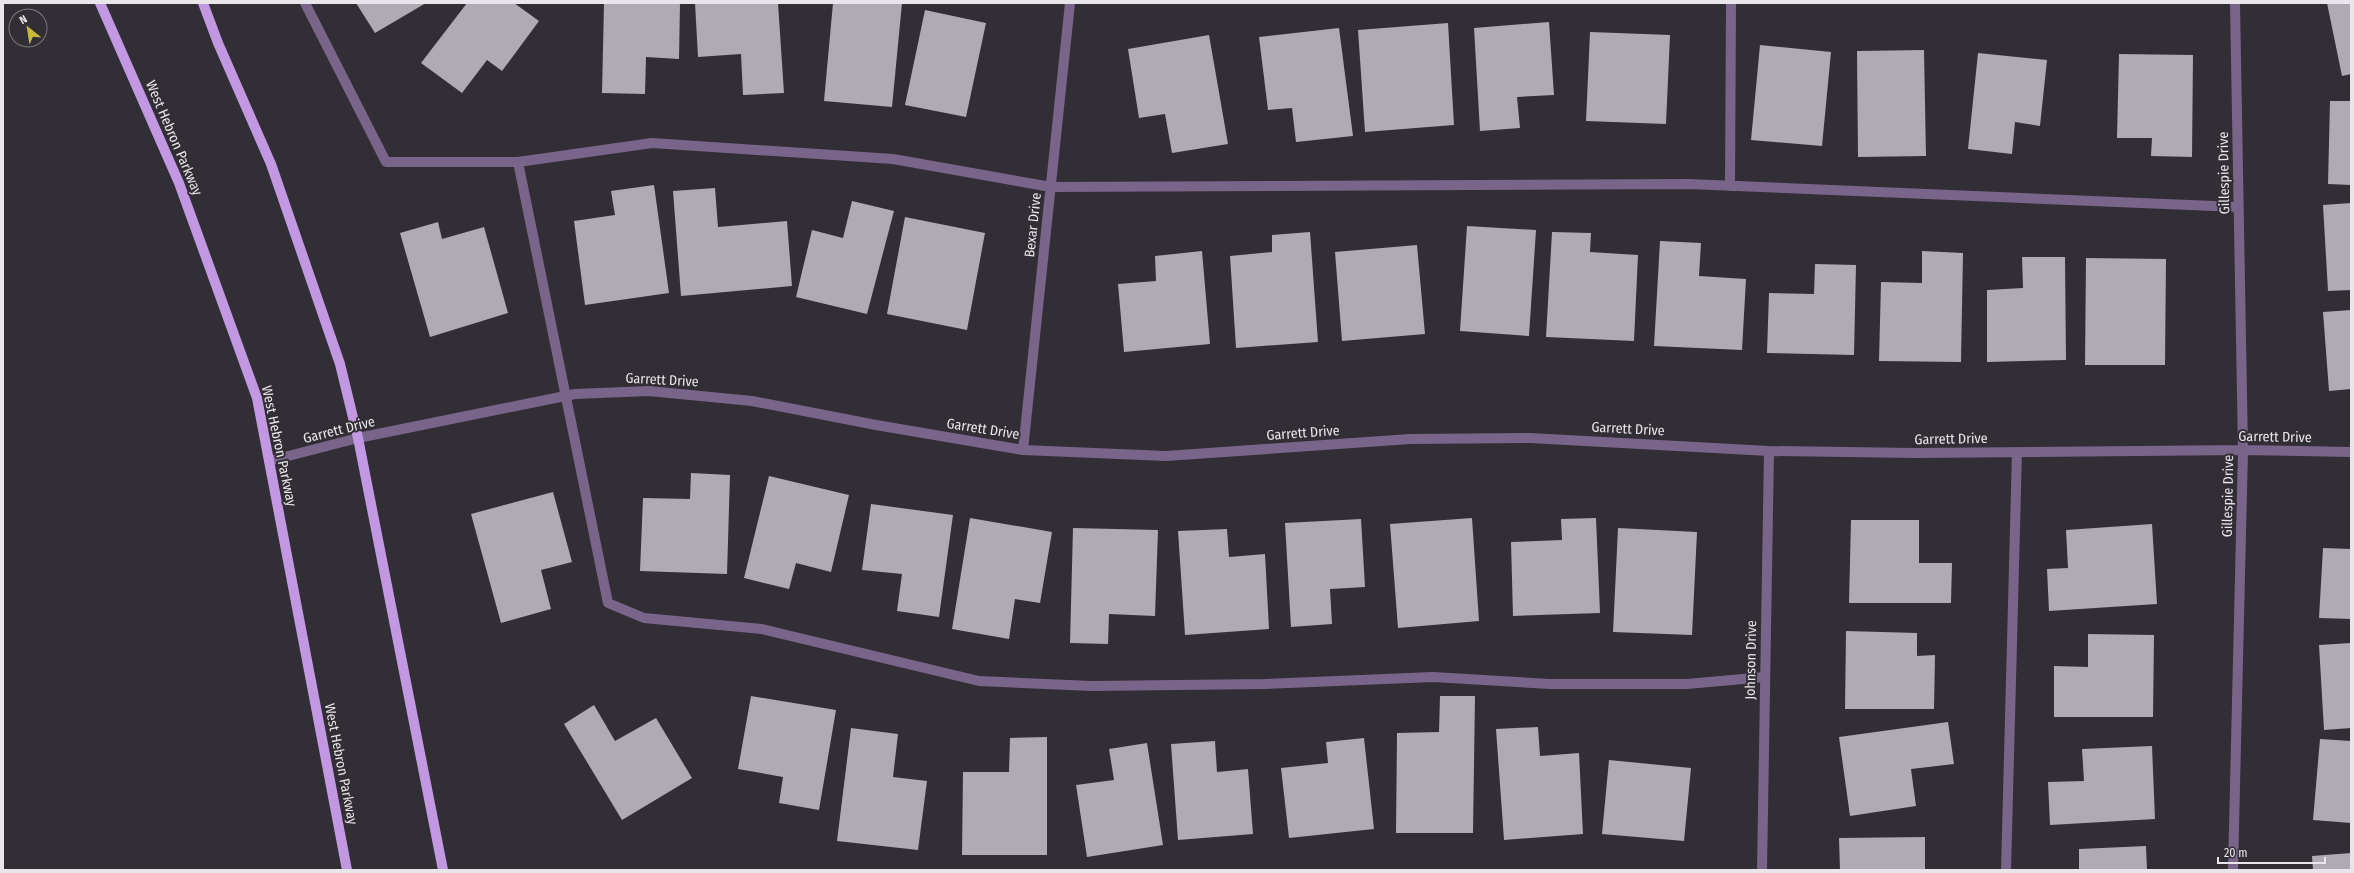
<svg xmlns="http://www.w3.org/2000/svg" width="2354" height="873" viewBox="0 0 2354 873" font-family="'Fira Sans Condensed',sans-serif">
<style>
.building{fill:#afaab3}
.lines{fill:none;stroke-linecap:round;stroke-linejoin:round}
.lane{stroke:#796589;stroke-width:10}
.street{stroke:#796589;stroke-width:10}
.primary{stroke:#c298e3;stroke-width:10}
.labels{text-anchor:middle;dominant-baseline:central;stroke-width:4;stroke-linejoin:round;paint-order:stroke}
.street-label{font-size:14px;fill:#e8e6ea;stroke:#322e35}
</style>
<rect width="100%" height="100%" fill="#322e35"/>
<path class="building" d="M356 3H426L375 33Z
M467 3H514L539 21 502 71 487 60 462 93 421 63Z
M604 3H680L679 59 646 57 645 94 602 93Z
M695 3H778L784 93 743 95 741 54 698 57Z
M833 3H902L892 107 824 101Z
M2327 3H2351V74L2342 76Z
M925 10 986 23 966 117 905 105Z
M1549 22 1554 95 1517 97 1520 128 1480 131 1474 28Z
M1448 23 1454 125 1365 132 1358 30Z
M1339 28 1353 136 1296 142 1292 108 1268 110 1259 37Z
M1590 32 1670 35 1666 124 1586 121Z
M1209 35 1228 144 1172 153 1165 114 1139 118 1128 49Z
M1760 45 1831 52 1822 146 1751 140Z
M1924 50 1926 156 1858 157 1857 51Z
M1978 53 2047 60 2040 126 2015 122 2012 154 1968 149Z
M2119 54 2193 55 2192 157 2151 156 2152 138H2117Z
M2330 101H2351V185L2328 184Z
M654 185 669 293 585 305 574 221 615 215 611 191Z
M715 188 718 227 787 221 792 286 681 296 673 191Z
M852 201 894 211 867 314 796 297 812 230 843 238Z
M2351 203V290L2328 291 2323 205Z
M905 217 985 233 967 330 887 314Z
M438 222 442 239 484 227 508 313 430 337 400 233Z
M1467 226 1536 230 1529 336 1460 331Z
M1310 232 1318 342 1236 348 1230 256 1272 252V235Z
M1552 232 1591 233 1590 252 1638 255 1634 341 1546 337Z
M1660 241 1701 243 1699 276 1746 279 1742 350 1654 346Z
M1417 245 1425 334 1342 341 1335 252Z
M1202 251 1210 344 1124 352 1118 284 1156 281 1155 256Z
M1922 251 1963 253 1961 362 1879 361 1881 282 1922 283Z
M2022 257H2065L2066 360 1987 362V290L2023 288Z
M2086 258 2166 259 2165 365H2085Z
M1815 264 1856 265 1854 355 1767 353 1769 293 1814 294Z
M2351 310V389L2329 391 2323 312Z
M691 473 730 475 727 574 640 571 643 498 690 499Z
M769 476 849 495 831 572 796 563 789 589 744 578Z
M553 492 572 562 541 570 551 609 501 623 471 514Z
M871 504 953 515 939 617 897 611 902 574 862 570Z
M970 518 1052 532 1040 603 1015 599 1009 639 952 629Z
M1472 518 1479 621 1398 628 1390 524Z
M1596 518 1600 613 1513 616 1511 542 1562 540 1561 519Z
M1361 519 1365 587 1330 589 1332 624 1291 627 1285 523Z
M1851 520H1919V563H1952L1951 603H1849Z
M2152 524 2157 604 2049 611 2047 569 2068 568 2066 530Z
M1073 528 1158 530 1155 616 1109 614 1108 644 1070 643Z
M1618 528 1697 532 1692 635 1613 632Z
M1227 529 1229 557 1265 554 1269 629 1185 635 1178 531Z
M2323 548 2351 549V619L2319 618Z
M1846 631 1917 633V656L1935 655 1934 709H1845Z
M2088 634 2154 635 2153 717H2054V666L2088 667Z
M2351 643V728L2324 730 2319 645Z
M751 696 836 710 819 810 779 803 783 777 738 769Z
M1440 696H1475L1473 833H1396L1397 733 1439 732Z
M594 705 615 741 656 718 692 778 622 820 564 724Z
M1948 722 1954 764 1911 769 1916 806 1850 816 1839 737Z
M1538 727 1540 756 1579 753 1583 834 1504 840 1496 729Z
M851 728 898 734 893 777 927 781 918 850 837 841Z
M1047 737V855H962L963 772H1009L1010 738Z
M1364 738 1374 829 1289 838 1281 768 1328 763 1326 742Z
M2320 739 2351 741V823L2313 820Z
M1215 741 1217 772 1248 769 1253 834 1178 840 1171 744Z
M1147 743 1163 845 1087 857 1076 785 1114 780 1109 749Z
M2152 746 2155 819 2050 825 2048 782 2084 781 2082 749Z
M1609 760 1691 768 1684 841 1602 834Z
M1925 837V870H1840L1839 838Z
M2146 846 2147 870H2079V849Z
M2351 853V870H2313L2312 856Z"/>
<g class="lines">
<path class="lane" d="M305 3 386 162H518L652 143 893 159 1051 187 1688 184 2238 207
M518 162 608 603 644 618 762 629 979 681 1092 686 1264 684 1433 677 1550 684H1687L1765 677
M1730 186 1731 3
M2006 870 2017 452"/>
<path class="street" d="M1023 450 1070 3
M269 461 358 438 575 394 649 391 752 401 876 425 1023 450 1166 456 1410 439 1530 438 1769 451 1915 453 2243 450 2351 452
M1762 870 1769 451
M2233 870 2243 450 2235 3"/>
<path class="primary" d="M100 3 179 183 257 398 347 870
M203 3 218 43 271 164 340 364 358 438 443 870"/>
</g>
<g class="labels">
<g class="street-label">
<text transform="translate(174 138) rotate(67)">West Hebron Parkway</text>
<text transform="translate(2224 173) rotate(-91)">Gillespie Drive</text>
<text transform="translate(1033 225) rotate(-84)">Bexar Drive</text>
<text transform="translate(662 380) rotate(3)">Garrett Drive</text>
<text transform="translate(983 429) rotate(9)">Garrett Drive</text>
<text transform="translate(1628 429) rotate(3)">Garrett Drive</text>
<text transform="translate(339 430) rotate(-14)">Garrett Drive</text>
<text transform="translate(1303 433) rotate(-4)">Garrett Drive</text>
<text transform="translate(2275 437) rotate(1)">Garrett Drive</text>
<text transform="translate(1951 439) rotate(-1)">Garrett Drive</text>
<text transform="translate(279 446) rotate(78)">West Hebron Parkway</text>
<text transform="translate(2228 496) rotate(-89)">Gillespie Drive</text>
<text transform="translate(1751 660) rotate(-89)">Johnson Drive</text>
<text transform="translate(341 764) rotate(79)">West Hebron Parkway</text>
</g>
</g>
<rect width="2354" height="873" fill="none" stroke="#e8e6ea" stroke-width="8"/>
<g transform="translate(28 28) rotate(330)"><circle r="19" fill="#322e35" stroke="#7b787d"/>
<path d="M0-3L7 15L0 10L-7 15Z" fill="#c8bb3b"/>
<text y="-6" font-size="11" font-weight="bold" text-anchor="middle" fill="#e8e6ea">N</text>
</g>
<path d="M2218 857v6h107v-6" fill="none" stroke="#e8e6ea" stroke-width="2"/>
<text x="2224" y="857" font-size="12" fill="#e8e6ea" stroke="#322e35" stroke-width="3" paint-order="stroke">20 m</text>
</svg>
